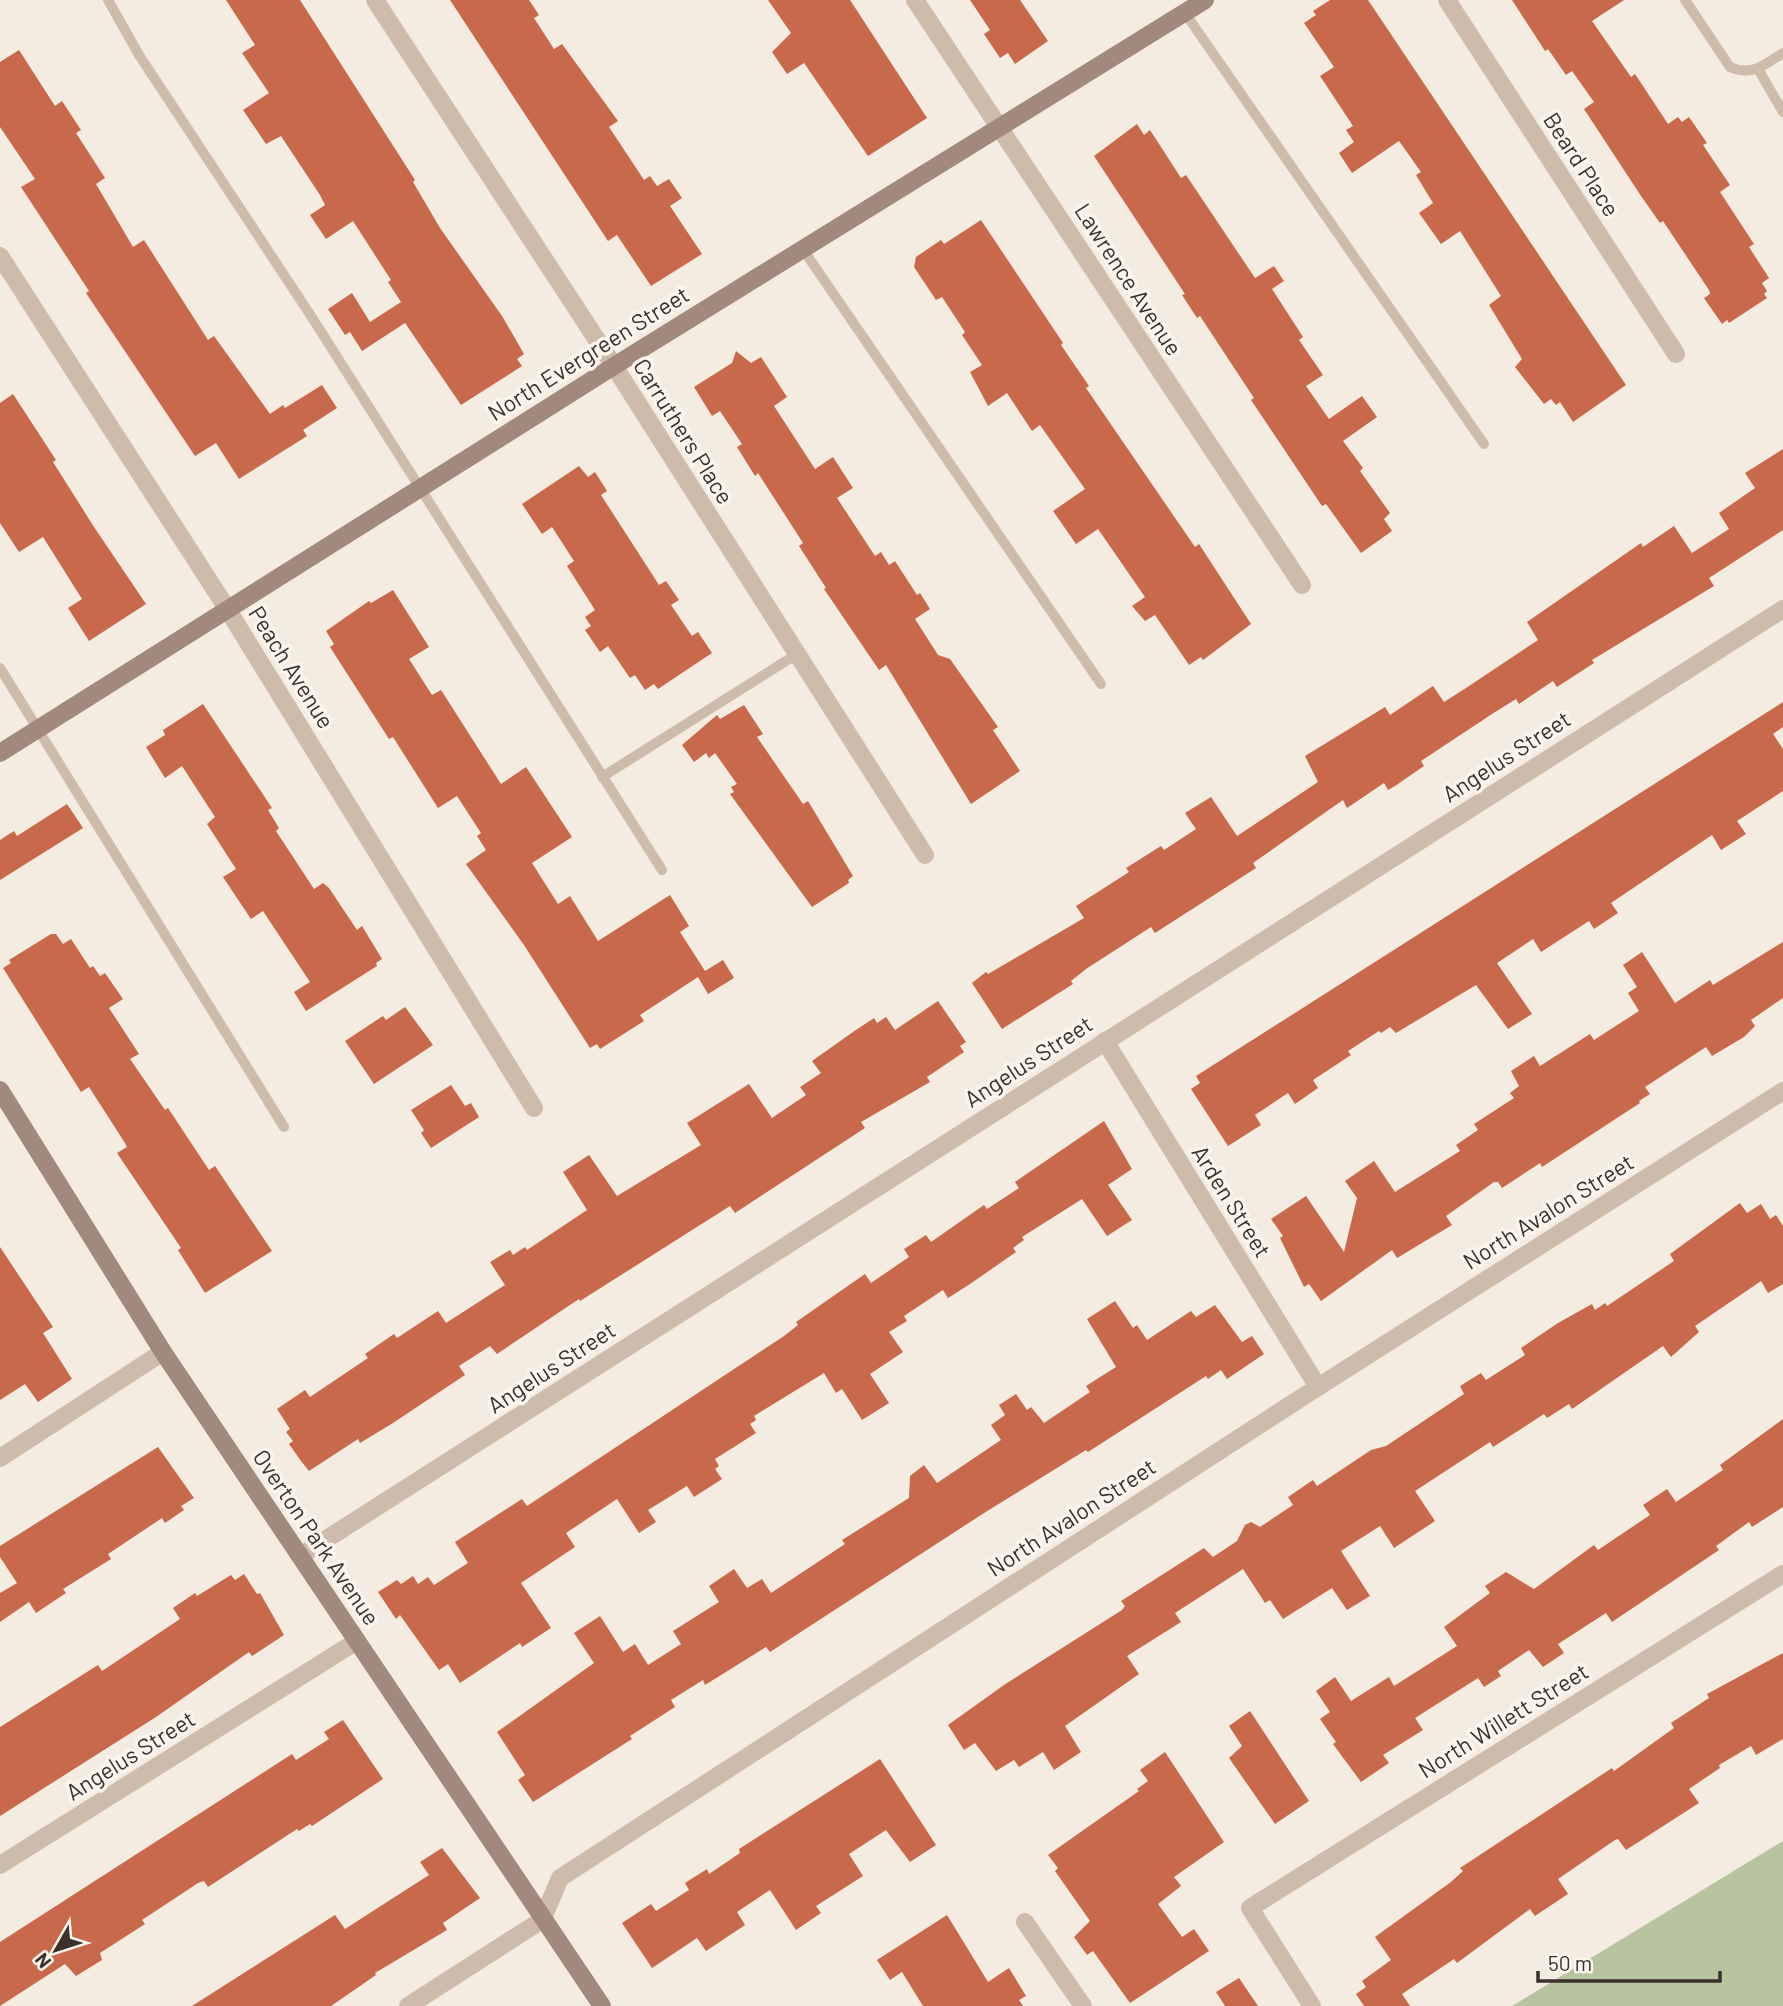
<svg xmlns="http://www.w3.org/2000/svg" width="1783" height="2006" viewBox="0 0 1783 2006" font-family="Barlow,sans-serif">
<style>
.green{fill:#b8c4a0}
.building{fill:#c8694b}
.lines{fill:none;stroke-linecap:round;stroke-linejoin:round}
.lane{stroke:#cdbbac;stroke-width:10}
.street{stroke:#cdbbac;stroke-width:18}
.secondary{stroke:#a18a7d;stroke-width:18}
.labels{text-anchor:middle;dominant-baseline:central;stroke-width:7;stroke-linejoin:round;paint-order:stroke}
.street-label{font-size:23px;fill:#3b302b;stroke:#fbf5ee}
</style>
<rect width="100%" height="100%" fill="#f4ebe1"/>
<path class="green" d="M1783 1841V2006H1512Z"/>
<path class="building" d="M226 0H300L415 180 413 182 440 228 502 316 524 354 517 359 522 366 461 405 405 323 362 351 350 332 345 335 328 309 352 293 370 322 401 302 388 282 391 280 353 221 326 239 310 215 325 205 320 195 281 136 266 144 243 110 269 93 242 53 255 45Z
M450 0H529L539 15 534 18 554 49 562 44 618 121 609 127 644 180 650 176 657 186 669 179 682 198 670 206 702 254 651 286 617 235 608 241Z
M768 0H850L927 118 868 156 804 63 787 74 772 52 791 33Z
M970 0H1020L1048 41 1015 64 1008 53 1000 58 984 34 990 30Z
M1330 0H1368L1626 385 1573 422 1560 402 1556 405 1551 399 1544 404 1515 367 1522 359 1489 305 1501 296 1460 231 1441 244 1419 213 1433 203 1416 175 1421 172 1399 141 1352 173 1339 153 1354 142 1346 130 1353 126 1320 76 1334 67 1304 23 1316 15 1313 11Z
M1512 0H1624L1592 21 1631 77 1635 74 1668 124 1678 117 1682 122 1689 117 1707 143 1703 145 1730 185 1720 192 1754 244 1749 247 1769 278 1762 283 1767 291 1764 294 1767 298 1729 323 1727 320 1722 324 1704 298 1710 294 1709 290 1663 221 1660 223 1641 196 1584 109 1594 102 1572 71 1566 75 1548 49 1545 51Z
M19 50 55 106 62 101 81 130 76 133 105 178 96 184 133 247 144 240 208 340 214 336 270 414 283 405 285 408 322 385 337 408 303 430 307 436 239 479 216 443 195 456 86 293 89 291 21 187 35 179 0 127V62Z
M1137 124 1144 135 1150 130 1181 178 1186 175 1255 278 1274 266 1284 281 1272 289 1303 337 1299 340 1323 375 1306 386 1329 419 1362 396 1377 417 1343 441 1363 468 1360 471 1390 513 1384 519 1392 531 1361 553 1326 504 1322 506 1251 400 1254 398 1200 316 1197 318 1182 295 1185 294 1094 156Z
M981 220 1063 343 1061 345 1089 386 1086 388 1195 547 1199 544 1251 624 1203 660 1201 657 1189 665 1155 615 1145 621 1132 606 1145 597 1098 529 1076 544 1053 511 1085 489 1040 425 1032 431 1007 393 988 406 970 372 982 365 962 335 965 332 942 297 936 300 914 267 916 257 941 240 944 244Z
M736 351 751 363 761 357 787 397 774 406 815 469 833 457 853 488 837 498 875 556 881 552 889 565 895 561 917 595 920 593 930 609 915 619 938 655 950 659 998 727 993 730 1020 771 971 804 886 665 879 670 824 589 826 588 799 546 803 543 758 473 755 476 737 447 742 444 720 411 712 416 694 387 732 363Z
M13 394 56 460 53 462 94 527 146 604 89 641 68 608 82 599 43 537 19 552 0 523V403Z
M1783 449V530L1709 578 1714 586 1592 660 1594 663 1557 687 1553 681 1519 704 1516 699 1495 712 1421 761 1424 766 1395 786 1388 790 1384 783 1347 808 1343 800 1253 863 1256 868 1155 933 1151 927 1086 969 1071 981 1073 984 1002 1029 972 983 986 972 988 974 1084 918 1076 906 1129 872 1126 868 1161 846 1164 850 1196 829 1185 813 1211 797 1237 836 1318 782 1305 756 1385 707 1390 715 1433 686 1444 702 1466 688 1538 640 1527 622 1641 543 1643 547 1674 526 1692 553 1729 529 1719 513 1755 488 1745 473Z
M579 466 588 477 595 472 607 491 601 495 659 585 666 581 679 600 671 605 692 636 698 632 712 653 658 689 654 684 645 690 635 675 630 678 608 646 600 652 585 630 591 626 585 617 595 610 567 566 574 561 552 527 542 534 522 504Z
M393 590 429 647 409 659 432 695 441 690 501 784 526 767 572 837 532 863 558 904 570 896 598 941 670 895 689 926 680 932 705 971 723 960 734 978 708 994 698 977 640 1015 644 1021 600 1049 597 1044 590 1048 524 945 466 864 486 850 477 836 481 833 457 796 438 808 393 737 389 739 330 647 334 644 326 631 369 601 371 603Z
M1783 702V727L1773 734 1783 749V791L1737 821 1746 834 1721 850 1712 835 1611 903 1618 913 1594 929 1589 921 1541 952 1533 939 1497 963 1532 1014 1508 1029 1476 985 1396 1033 1390 1027 1381 1033 1379 1031 1348 1051 1351 1055 1313 1080 1318 1088 1295 1104 1288 1093 1255 1115 1261 1125 1228 1146 1191 1089 1200 1083 1196 1076Z
M203 704 272 808 268 810 279 828 276 831 314 889 323 883 329 888 357 930 362 926 382 959 376 963 377 966 306 1011 294 992 310 982 263 911 251 919 223 877 236 869 207 824 215 817 182 766 165 778 146 747 165 735 163 730Z
M744 705 763 734 757 737 803 804 808 801 853 876 848 880 849 883 812 907 730 794 734 792 731 787 737 784 715 753 709 758 706 753 694 762 682 745 717 715 720 719Z
M67 804 83 828 0 880V840L14 831 17 836Z
M51 934H56L63 944 71 939 90 968 93 966 100 976 105 973 123 999 109 1008 139 1054 130 1059 165 1110 168 1108 209 1170 215 1166 272 1251 205 1293 178 1250 181 1248 117 1153 127 1147 125 1143 89 1087 81 1092 3 968 11 963 9 960Z
M1783 942V998L1751 1020 1755 1026 1744 1037 1712 1056 1706 1047 1645 1087 1650 1094 1639 1101 1640 1103 1542 1167 1540 1163 1502 1188 1498 1182H1494L1446 1216 1452 1225 1397 1258 1392 1250 1321 1301 1309 1284 1304 1287 1280 1238 1283 1236 1271 1219 1306 1196 1344 1252 1357 1198 1345 1181 1374 1161 1395 1192 1460 1151 1456 1145 1478 1130 1474 1124 1514 1098 1510 1093 1519 1086 1511 1071 1534 1056 1540 1066 1590 1034 1594 1040 1639 1011 1628 993 1637 987 1623 965 1642 952 1675 1003 1710 980 1713 985Z
M938 1001 966 1042 960 1046 964 1052 927 1077 930 1082 861 1122 865 1128 735 1213 730 1206 580 1301 579 1299 497 1354 490 1346 459 1366 465 1375 393 1423 360 1443 358 1439 309 1471 301 1461 289 1444 293 1441 286 1432 290 1429 277 1409 305 1390 310 1397 368 1358 365 1354 394 1334 397 1338 438 1311 446 1323 505 1285 490 1262 510 1250 513 1255 525 1247 527 1250 587 1210 563 1172 589 1155 617 1196 701 1145 687 1123 749 1084 772 1118 806 1095 800 1087 821 1073 812 1061 853 1032 874 1018 877 1023 886 1017 895 1030Z
M405 1007 433 1045 374 1084 345 1041 383 1016 386 1020Z
M451 1085 465 1106 471 1103 479 1117 431 1148 421 1133 424 1130 411 1110Z
M1104 1121 1132 1169 1108 1185 1132 1220 1107 1236 1082 1199 1022 1237 1024 1240 1013 1248 1016 1252 970 1284 948 1298 943 1290 904 1316 907 1321 889 1332 903 1352 870 1374 889 1403 862 1420 842 1389 836 1393 824 1373 754 1416 756 1420 750 1424 756 1433 715 1459 719 1466 715 1469 722 1479 694 1497 687 1486 648 1510 656 1522 639 1533 617 1499 566 1533 575 1547 521 1583 551 1628 522 1647 520 1643 460 1683 448 1664 439 1670 400 1615 396 1619 378 1592 397 1580 401 1584 413 1576 418 1584 428 1577 434 1585 468 1563 455 1542 522 1499 527 1506 784 1336 798 1325 796 1322 865 1274 871 1283 909 1257 904 1249 926 1235 931 1242 984 1205 987 1209 1019 1188 1015 1182Z
M1740 1203 1747 1213 1761 1204 1770 1219 1776 1215 1783 1226V1284L1768 1293 1761 1281 1695 1326 1699 1332 1671 1357 1663 1346 1572 1409 1569 1404 1547 1418 1544 1414 1493 1447 1490 1442 1415 1491 1435 1521 1394 1548 1380 1526 1341 1551 1370 1596 1347 1610 1332 1588 1283 1619 1270 1600 1265 1603 1243 1569 1175 1613 1181 1622 1127 1656 1139 1674 1065 1726 1081 1752 1054 1770 1043 1752 1019 1767 1014 1760 996 1771 975 1743 964 1750 948 1725 1004 1685 1122 1610 1125 1606 1121 1601 1204 1548 1213 1557 1237 1541 1245 1525 1251 1522 1260 1527 1293 1505 1288 1497 1313 1480 1317 1486 1371 1450 1386 1446 1464 1394 1460 1386 1481 1373 1486 1380 1525 1355 1521 1348 1558 1323 1592 1304 1595 1310 1605 1303 1607 1306 1674 1261 1670 1254Z
M0 1247 53 1327 43 1333 72 1379 38 1402 25 1384 0 1400Z
M1115 1301 1133 1328 1137 1325 1147 1340 1191 1311 1196 1317 1215 1305 1242 1342 1252 1336 1264 1354 1227 1379 1221 1370 1208 1379 1206 1376 1088 1452 1086 1450 984 1513 770 1652 766 1647 705 1685 703 1680 671 1700 675 1707 630 1736 632 1739 533 1802 518 1780 525 1775 497 1732 594 1663 574 1633 600 1616 623 1652 635 1644 648 1665 681 1644 673 1631 719 1602 709 1586 734 1569 747 1588 762 1579 771 1593 845 1544 842 1540 909 1498 910 1476 924 1465 937 1483 1001 1440 991 1425 1005 1415 999 1405 1016 1394 1027 1410 1031 1407 1044 1423 1090 1392 1086 1386 1116 1367 1087 1319Z
M1783 1419V1507L1752 1527 1749 1522 1716 1546 1719 1550 1612 1622 1606 1613 1558 1644 1564 1653 1543 1667 1529 1650 1498 1671 1501 1676 1484 1687 1478 1678 1415 1718 1423 1730 1383 1755 1389 1763 1361 1782 1333 1744 1336 1742 1320 1719 1330 1712 1316 1691 1335 1677 1351 1701 1389 1677 1394 1686 1457 1646 1444 1627 1490 1593 1485 1586 1506 1572 1534 1589 1594 1545 1598 1550 1650 1515 1643 1505 1667 1489 1676 1502 1723 1470 1720 1465Z
M158 1447 194 1498 181 1506 184 1510 165 1523 162 1518 108 1554 111 1559 63 1589 66 1593 36 1613 29 1602 0 1622V1593L17 1583 0 1557V1546Z
M244 1574 257 1594 260 1593 284 1635 252 1656 249 1652 156 1717 0 1816V1727L98 1665 102 1671 180 1619 173 1608 195 1593 197 1596 231 1575 235 1580Z
M1783 1653V1739L1756 1755 1751 1746 1719 1765 1720 1768 1689 1789 1699 1803 1626 1850 1618 1839 1615 1840 1558 1879 1568 1894 1535 1916 1530 1909 1457 1963 1454 1959 1402 1994 1410 2006H1364L1356 1994 1366 1987 1362 1981 1391 1960 1375 1937 1451 1882 1463 1871 1460 1868 1612 1768 1614 1771 1674 1728 1671 1723 1709 1698 1707 1694Z
M1250 1711 1309 1801 1275 1824 1229 1758 1242 1746 1229 1726Z
M343 1720 383 1779 312 1826 310 1824 299 1831 297 1829 208 1887 204 1881 198 1883 142 1920 145 1924 100 1953 102 1960 76 1976 65 1964 0 2006V1942L292 1754 296 1760 329 1739 324 1732Z
M1165 1752 1224 1842 1174 1877 1181 1886 1158 1904 1182 1937 1194 1929 1209 1951 1130 2003 1093 1951 1087 1955 1074 1937 1090 1921 1055 1871 1058 1868 1048 1855 1139 1791 1137 1789 1148 1781 1140 1770Z
M880 1759 936 1845 910 1862 886 1830 849 1854 863 1876 816 1906 821 1913 796 1930 770 1890 737 1912 745 1925 706 1951 697 1938 652 1968 622 1923 651 1904 656 1911 689 1890 685 1883 707 1869 709 1874 740 1853 739 1849Z
M442 1848 480 1898 443 1923 447 1930 375 1973 376 1975 331 2006H192L335 1915 345 1929 429 1875 420 1862Z
M947 1915 988 1982 1009 1968 1026 1996 1019 2000 1023 2006H923L902 1972 890 1980 877 1960Z
M1239 1978 1258 2006H1225L1216 1992Z"/>
<g class="lines">
<path class="lane" d="M108 0 139 55 313 319 662 870
M1685 0 1730 67C1752 77 1765 64 1783 53
M1185 13 1484 444
M1758 69 1783 112
M802 248 1101 684
M0 668 284 1127
M602 777 797 654"/>
<path class="street" d="M375 0 614 366 925 855
M915 0 1302 585
M1447 0 1676 354
M0 256 228 610 534 1108
M1105 1041 1318 1387
M0 1458 163 1352
M300 1556 1783 609
M0 1865 357 1641
M1025 1922 1083 2006
M408 2006 542 1920 560 1878 1318 1387 1783 1091
M1312 2006 1250 1908 1783 1574"/>
<path class="secondary" d="M0 753 614 366 1205 0
M0 1090 163 1352 602 2006"/>
</g>
<g class="labels">
<g class="street-label">
<text transform="translate(1582 164) rotate(57)">Beard Place</text>
<text transform="translate(1129 279) rotate(57)">Lawrence Avenue</text>
<text transform="translate(588 353) rotate(-32)">North Evergreen Street</text>
<text transform="translate(684 431) rotate(58)">Carruthers Place</text>
<text transform="translate(292 667) rotate(58)">Peach Avenue</text>
<text transform="translate(1506 756) rotate(-33)">Angelus Street</text>
<text transform="translate(1028 1061) rotate(-33)">Angelus Street</text>
<text transform="translate(1232 1201) rotate(58)">Arden Street</text>
<text transform="translate(1548 1211) rotate(-32)">North Avalon Street</text>
<text transform="translate(551 1367) rotate(-33)">Angelus Street</text>
<text transform="translate(1071 1517) rotate(-33)">North Avalon Street</text>
<text transform="translate(317 1537) rotate(56)">Overton Park Avenue</text>
<text transform="translate(1503 1720) rotate(-32)">North Willett Street</text>
<text transform="translate(130 1755) rotate(-32)">Angelus Street</text>
</g>
</g>
<g transform="translate(56 1950) rotate(231)" stroke="#fbf5ee" stroke-width="5" paint-order="stroke">
<path d="M0-5L12 26L0 18L-12 26Z" fill="#3b302b"/>
<text y="-10" font-size="19" font-weight="bold" text-anchor="middle" fill="#3b302b">N</text>
</g>
<path d="M1538 1971v10h182v-10" fill="none" stroke="#3b302b" stroke-width="3.5"/>
<text x="1548" y="1971" font-size="21" fill="#3b302b" stroke="#fbf5ee" stroke-width="5" paint-order="stroke">50 m</text>
</svg>
